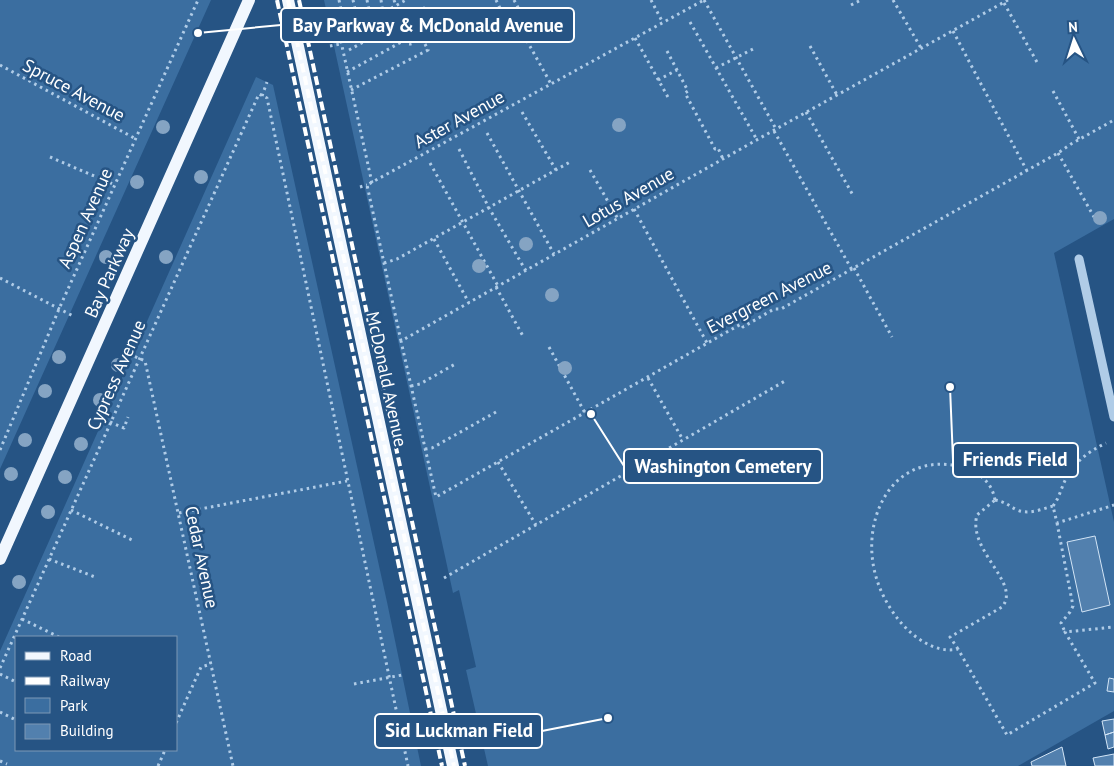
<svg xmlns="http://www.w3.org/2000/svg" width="1114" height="766" viewBox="0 0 1114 766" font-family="'PT Sans',sans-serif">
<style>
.green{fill:#3b6ea0;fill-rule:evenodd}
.building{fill:#5280ae;stroke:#d3e5f6}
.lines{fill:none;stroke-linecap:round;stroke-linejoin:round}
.path{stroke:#b0cce7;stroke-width:3;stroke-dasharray:2.5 4;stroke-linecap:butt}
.minor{stroke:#b0cce7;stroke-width:9}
.major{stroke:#f1f7fe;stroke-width:12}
.rail{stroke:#fff;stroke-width:4;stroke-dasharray:9 4;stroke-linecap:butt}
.tree{fill:#85a4c3}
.labels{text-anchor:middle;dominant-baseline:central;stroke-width:5;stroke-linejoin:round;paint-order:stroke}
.street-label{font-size:18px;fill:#fff;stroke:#265484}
.leader{fill:none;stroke:#fff;stroke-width:2}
.callout-dot{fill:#fff;stroke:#265484;stroke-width:2}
.callout{fill:#265484;stroke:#fff;stroke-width:2}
.callout-label{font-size:19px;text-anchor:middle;font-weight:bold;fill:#fff}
</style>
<rect width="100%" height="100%" fill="#265484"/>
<path class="green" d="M0 0H211L0 469Z
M324 0H1114V219L1054 253 1114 522V711L1018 766H488L466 670 476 667 459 590 453 593Z
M256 77 273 85 387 602 421 766H0V651ZM16 637H176V750H16Z"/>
<path class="building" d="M1095 536 1110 605 1082 612 1067 542Z
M1109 678 1114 679V692L1107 691Z
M1114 719V732L1105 735 1102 721Z
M1114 732V747L1108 749 1105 735Z
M1062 747 1066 766H1032L1031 762Z
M1114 754V766H1095L1093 758Z"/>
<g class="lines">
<path class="path" d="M339 0 346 34
M353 0 359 27
M367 0 371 20
M381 0 383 13
M394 0 396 6
M496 0 505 18 512 14 551 84
M514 0 521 13
M651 0 663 23
M704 0 776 129
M893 0 921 48
M1008 0 776 129 401 341 436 497 741 324 743 327 774 309H781L1058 153 1071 144 1114 120
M1004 3 1038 64
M851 5 861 0
M690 22 757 140
M953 31 1027 171
M404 38a6 6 0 1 1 12 0a6 6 0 1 1-12 0Z
M635 38 669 99
M330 46 341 44
M810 46 837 95
M349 50 428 6
M667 51 688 91 685 93 715 149 718 148 723 159
M0 65 136 139
M716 68 755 48
M347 72 405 40
M658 80 677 70
M351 90 428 50 411 16
M1053 91 1079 139
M262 96 267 82
M522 112 556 170
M806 112 854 197
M774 131 852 270
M487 133 554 254
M459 149 489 208 526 271
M1058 153 1094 217
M50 157 115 185
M430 163 498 286
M590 170 618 219
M372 183 340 37 406 0
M360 187 367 185
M634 209 707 343
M434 239 469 303
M384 263 397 259 570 162
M854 268 892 337
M0 278 73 316
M496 287 524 338
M401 341 367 185 704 0
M549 347 585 413
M129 354 145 361 233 766
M648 378 683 440
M411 386 420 384 457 363
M110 422 124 428 128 417
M425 449 432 448 496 412
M0 450 59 309 198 0
M498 462 536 525
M995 500C992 482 979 472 962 467 891 449 858 522 877 580 883 599 895 618 909 631 922 643 940 653 958 649L1007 735 1095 683 1065 632 1114 627
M995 500C1006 502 1009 506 1017 510 1029 515 1042 509 1053 506L1057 523 1114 505
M1053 506C1060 497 1061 487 1067 477 1077 460 1088 452 1106 443
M71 510 132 540
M179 513 347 481
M1057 523 1073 606 1070 612 1061 623 1065 632
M49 559 95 577
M444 578 785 381
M22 619 59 637
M958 649 950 637 1002 607C1022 583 967 551 977 515L995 500
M0 668 259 94 267 98 408 766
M0 674 16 682
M354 684 402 675
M0 712 16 720
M176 723 201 667 211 664
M0 761 7 764
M158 766 165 750"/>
<path class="minor" d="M1079 259 1114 417"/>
<path class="major" d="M288 0 453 766
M0 559 249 0"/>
<path class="rail" d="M277 0 442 766
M288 0 454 766
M299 0 465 766"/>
</g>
<g class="tree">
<circle cx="619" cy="125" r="7"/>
<circle cx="163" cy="127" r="7"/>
<circle cx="201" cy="177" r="7"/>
<circle cx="137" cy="182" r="7"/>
<circle cx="1100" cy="218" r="7"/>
<circle cx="526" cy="244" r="7"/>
<circle cx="106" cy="257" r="7"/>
<circle cx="166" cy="257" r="7"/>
<circle cx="479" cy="266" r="7"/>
<circle cx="552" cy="295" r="7"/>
<circle cx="59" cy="357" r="7"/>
<circle cx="118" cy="365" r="7"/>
<circle cx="565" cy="368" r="7"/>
<circle cx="45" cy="391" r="7"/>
<circle cx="100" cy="400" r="7"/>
<circle cx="25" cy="440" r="7"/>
<circle cx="81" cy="444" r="7"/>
<circle cx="11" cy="474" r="7"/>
<circle cx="65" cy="477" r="7"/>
<circle cx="48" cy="512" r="7"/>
<circle cx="19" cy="582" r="7"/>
</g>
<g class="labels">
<g class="street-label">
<text transform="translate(74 90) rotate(28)">Spruce Avenue</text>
<text transform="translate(459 119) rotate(-29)">Aster Avenue</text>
<text transform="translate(628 197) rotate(-30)">Lotus Avenue</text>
<text transform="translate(85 218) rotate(-66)">Aspen Avenue</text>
<text transform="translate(109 273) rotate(-66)">Bay Parkway</text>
<text transform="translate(769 297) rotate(-27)">Evergreen Avenue</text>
<text transform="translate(116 375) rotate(-66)">Cypress Avenue</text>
<text transform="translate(387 379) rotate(78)">McDonald Avenue</text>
<text transform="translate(202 557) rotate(78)">Cedar Avenue</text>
</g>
</g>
<path class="leader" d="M198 33L281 25M950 387L953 460M591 414L624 466M608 718L542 731"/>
<g class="callout-dot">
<circle cx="198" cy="33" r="5"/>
<circle cx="950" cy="387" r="5"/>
<circle cx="591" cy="414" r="5"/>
<circle cx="608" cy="718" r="5"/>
</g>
<g class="callout">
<rect x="281" y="8" width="293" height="34" rx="5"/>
<rect x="953" y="443" width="125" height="34" rx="5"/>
<rect x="624" y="449" width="198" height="34" rx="5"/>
<rect x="375" y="714" width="167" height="34" rx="5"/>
</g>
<g class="callout-label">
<text x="428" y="32">Bay Parkway &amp; McDonald Avenue</text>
<text x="1015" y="466">Friends Field</text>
<text x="723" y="473">Washington Cemetery</text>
<text x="459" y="737">Sid Luckman Field</text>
</g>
<rect x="15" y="636" width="162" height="115" fill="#265484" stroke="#7d98b5"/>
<rect x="25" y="652" width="25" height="8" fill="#f1f7fe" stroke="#7d98b5"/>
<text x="60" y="661" font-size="15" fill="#ffffff">Road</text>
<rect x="25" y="677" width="25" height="8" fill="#ffffff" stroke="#7d98b5"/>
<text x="60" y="686" font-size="15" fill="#ffffff">Railway</text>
<rect x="25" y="698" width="25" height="15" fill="#3b6ea0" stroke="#7d98b5"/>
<text x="60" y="711" font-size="15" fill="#ffffff">Park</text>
<rect x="25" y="724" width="25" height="15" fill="#5280ae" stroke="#7d98b5"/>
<text x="60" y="736" font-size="15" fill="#ffffff">Building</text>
<g transform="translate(1074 40) rotate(356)" stroke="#265484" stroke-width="4" paint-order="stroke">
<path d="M0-4L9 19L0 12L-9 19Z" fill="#ffffff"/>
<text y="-8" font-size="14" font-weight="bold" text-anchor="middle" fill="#ffffff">N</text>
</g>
</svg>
